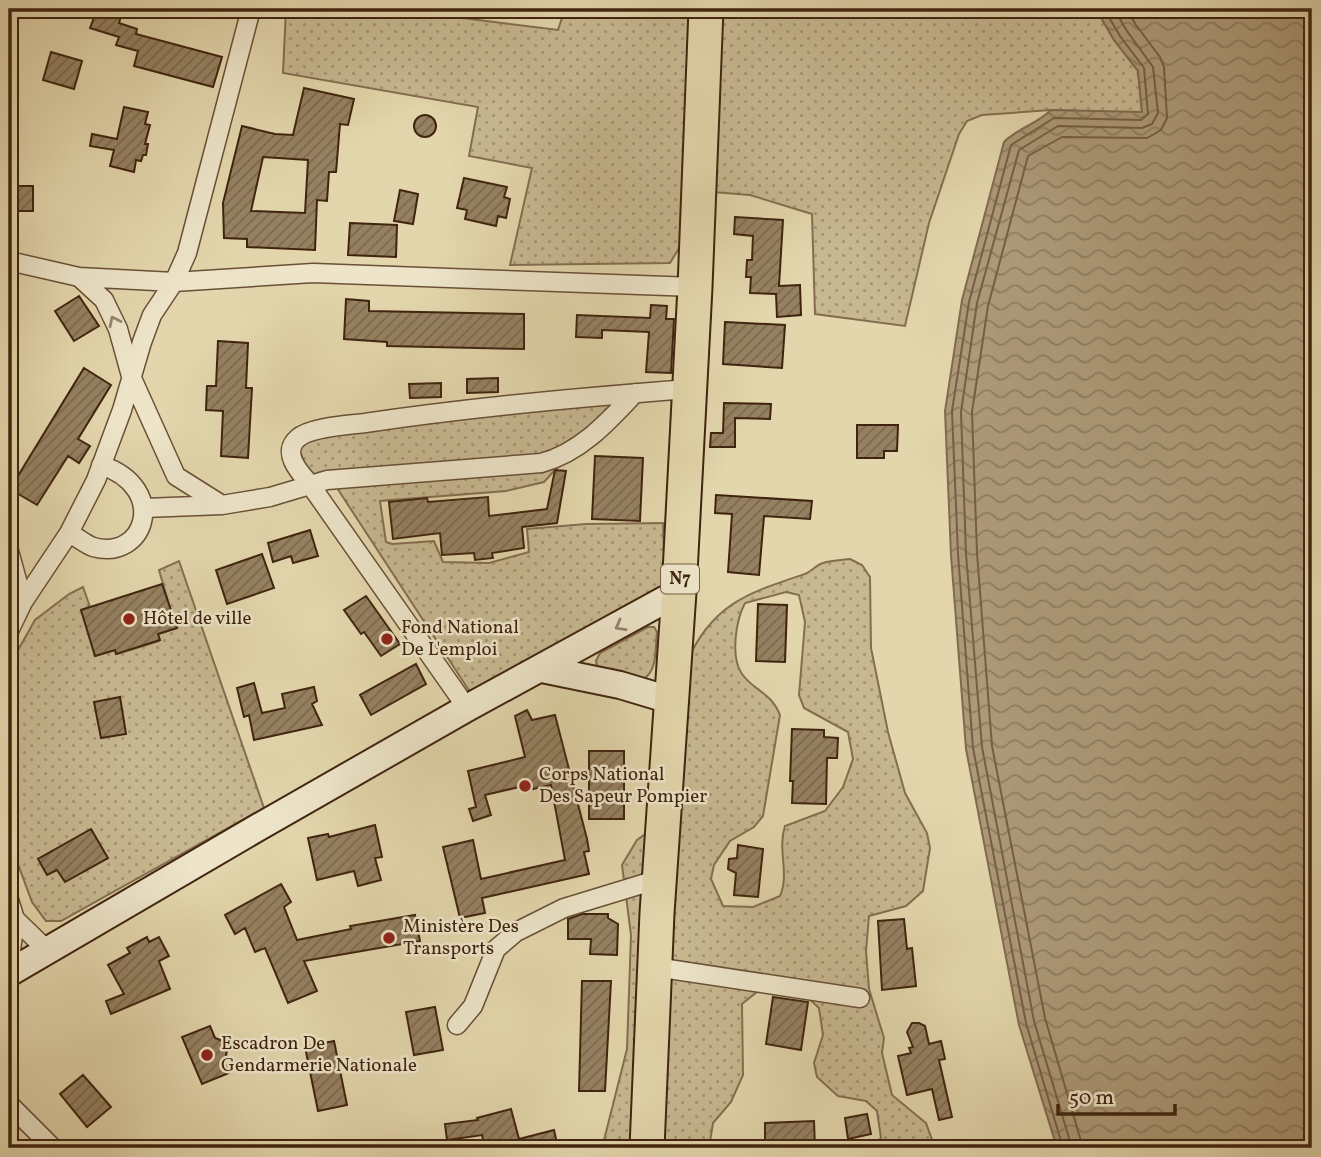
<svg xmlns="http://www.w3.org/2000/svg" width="1321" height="1157" viewBox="0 0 1321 1157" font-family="Vollkorn,serif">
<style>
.grass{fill:url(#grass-dots);stroke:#846e50;stroke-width:2;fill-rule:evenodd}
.water{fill:url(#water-waves);stroke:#816a4d;stroke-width:2}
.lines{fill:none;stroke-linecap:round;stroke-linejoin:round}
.shore{stroke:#765e43;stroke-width:2}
.building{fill:url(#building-hatch);stroke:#40240f;stroke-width:2;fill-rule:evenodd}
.street-casing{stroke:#695036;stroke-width:21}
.secondary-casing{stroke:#40240f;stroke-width:30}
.highway-casing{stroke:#40240f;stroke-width:37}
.street{stroke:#ede4c9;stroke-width:18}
.secondary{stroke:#ede4c9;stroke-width:26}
.highway{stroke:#e3d6ac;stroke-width:33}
.oneway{stroke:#96846c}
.poi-dot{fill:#8f2418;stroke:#ede4c9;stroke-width:2.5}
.labels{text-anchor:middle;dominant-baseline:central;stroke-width:5;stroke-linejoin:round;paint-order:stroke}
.shield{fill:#ede4c9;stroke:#745e47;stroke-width:2}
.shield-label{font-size:18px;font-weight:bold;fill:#40240f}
.poi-label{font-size:19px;fill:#40240f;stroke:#ede4c9;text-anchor:start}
</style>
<defs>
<pattern id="grass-dots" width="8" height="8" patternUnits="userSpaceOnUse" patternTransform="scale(1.75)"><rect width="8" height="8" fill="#c7b891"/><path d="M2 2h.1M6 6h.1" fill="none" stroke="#a39575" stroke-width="1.8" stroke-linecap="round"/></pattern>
<pattern id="water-waves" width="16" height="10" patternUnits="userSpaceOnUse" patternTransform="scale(1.75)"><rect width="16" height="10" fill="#ac9977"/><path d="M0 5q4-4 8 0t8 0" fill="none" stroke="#8d7d60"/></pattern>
<pattern id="building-hatch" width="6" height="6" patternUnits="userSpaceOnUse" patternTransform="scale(1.75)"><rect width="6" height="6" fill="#958161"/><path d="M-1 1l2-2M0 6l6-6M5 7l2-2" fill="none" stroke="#7b694e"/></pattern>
</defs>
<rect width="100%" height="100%" fill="#e3d6ac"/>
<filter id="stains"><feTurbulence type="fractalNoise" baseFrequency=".00286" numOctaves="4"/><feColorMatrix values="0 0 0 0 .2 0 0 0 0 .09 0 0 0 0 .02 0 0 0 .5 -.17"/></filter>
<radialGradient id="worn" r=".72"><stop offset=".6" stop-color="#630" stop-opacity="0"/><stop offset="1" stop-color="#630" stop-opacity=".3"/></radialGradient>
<path class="grass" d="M286 9H392L558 30 565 9H1096L1114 40 1138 71 1142 113 1051 110 982 115 967 121 959 134 929 223 905 326 815 314 812 214 750 195 713 192 670 263 510 265 532 168 469 156 478 107 283 73Z
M636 395 565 459 544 482 506 491 380 501 386 542 392 544 434 541 443 562 489 563 529 552 527 529 586 524 663 523 665 588 470 692 339 491 333 478 310 482 299 447 322 432Z
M850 559 862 565 870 577 871 648 888 732 905 793 927 833 930 848 923 891 906 906 869 916 866 951 869 989 884 1038 882 1053 892 1095 926 1123 935 1148H869L881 1138 877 1111 866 1101 838 1096 817 1077 814 1063 823 1035 819 1008 792 983 763 987 742 1004 743 1075 731 1102 713 1123 709 1148H602L627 1049 631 935 622 865 637 840 672 815 686 664C711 604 748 593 805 574 812 571 816 565 823 563 831 560 841 560 850 559ZM786 592 799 595 805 622 799 695 804 708 848 732 853 759 843 787 825 811 785 826C777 850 790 873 780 896L753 907 723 906 711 879 714 865 730 841 754 827 763 816 780 715C771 692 754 691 742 674 730 657 736 620 745 603Z
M179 561 264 808 61 921H46L32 902 9 840V666L35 620 69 594 83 587 90 607 81 610 95 656 115 650 117 654 159 641 158 634 176 628 159 570Z
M648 627H654L657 632C655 648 658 669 644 679L607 671 597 666 596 661 600 653Z"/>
<path class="water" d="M1096 9H1312V1148H1057L1019 1025 966 749 951 555 945 411 962 300 1004 142C1018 128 1037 124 1051 110L1142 112 1138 71 1114 40Z"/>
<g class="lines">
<path class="shore" d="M1063 1148 1026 1023 973 748 958 554 952 411 969 302 1011 145 1054 118 1141 120 1148 114 1144 68 1120 36 1104 9
M1072 1148 1034 1021 982 747 966 554 961 412 977 303 1019 150 1058 126 1142 128 1152 124 1158 113 1153 67 1127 31 1114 9
M1083 1148 1045 1018 992 746 977 553 972 412 988 306 1028 156 1062 137 1147 138 1161 130 1167 118 1164 67 1160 57 1136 25 1126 9"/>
</g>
<path class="building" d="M97 9H123L119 23 137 29 136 34 222 57 213 87 134 66 138 51 116 45 119 37 90 28Z
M51 52 82 61 74 89 43 80Z
M304 88 354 99 348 125 340 124 336 172H329L327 201 317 200 315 250 247 247V239L224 238 223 203 242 126 275 134 293 135ZM263 157 308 160 305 213 251 211Z
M124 107 148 112 145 124 150 125 145 144H148L146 155H143L141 161 136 160 134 172 110 166 114 150 90 146 92 134 117 139Z
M414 126a11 11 0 1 1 22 0a11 11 0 1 1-22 0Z
M464 178 507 187 504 197 510 199 506 218 498 216 496 226 465 219 467 210 457 208Z
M9 186H33V211H9Z
M400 190 418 194 413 224 394 221Z
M735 217 783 220 779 286 800 285 801 315 777 317 776 294 750 293 751 277H746L747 260H752L753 236 734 234Z
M350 223 397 225 396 257 348 255Z
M79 296 99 326 74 341 55 311Z
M346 299 369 301V311L524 314V349L387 346V342L344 339Z
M651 305 667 306 666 319H674L671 373 646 372 649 332 602 330V338L576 337 577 315 650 318Z
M725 322 785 325 782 368 723 364Z
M218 341 248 343 246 388H252L248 458 221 456 223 411 206 410 207 386H216Z
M84 368 111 385 78 439 90 446 79 463 68 456 37 505 10 489Z
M498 378V392L467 393V379Z
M441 383V397L410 398 409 384Z
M724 403 771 404 770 419 735 418V447H710L711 433H723Z
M857 425H898L897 451H884V458H857Z
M595 456 643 458 640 521 592 519Z
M555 470 566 471 557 523 522 527 524 548 492 553 493 558 475 560 474 553 442 555 440 533 393 539 389 502 427 498 428 502 488 497 489 516 547 509Z
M716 495 812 501 810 519 764 516 759 575 728 572 732 514 715 513Z
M310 530 318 556 293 563 291 556 273 562 268 543Z
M262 554 274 588 227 604 216 570Z
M162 584 177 628 158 634 160 640 116 654 115 650 95 656 81 610Z
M366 596 400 644 381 656 364 632 361 634 344 610Z
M758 604 787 605 785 662 756 661Z
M416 664 426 684 371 715 360 695Z
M254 683 262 713 285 708 282 694 314 687 317 701 312 704 322 725 254 740 249 715 244 717 237 688Z
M120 697 126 734 101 738 94 702Z
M527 710 532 720 555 715 587 839 589 851 584 852 589 874 482 898 485 913 460 918 443 847 473 840 481 879 565 860 551 785 533 789 532 784 485 795 491 815 473 821 469 809 476 807 468 771 525 757 515 716Z
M792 729 824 730V737L838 738 837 758H827L826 804 792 803 793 781H790Z
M589 751H624V819H589Z
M375 825 382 857 375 858 381 880 358 886 354 871 317 880 308 838 328 834 329 837Z
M91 829 108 858 65 882 57 870 47 875 38 859Z
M738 845 763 849 758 897 734 895 736 873 728 869 729 859 737 858Z
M281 884 291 902 284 907 297 940 351 929 350 926 415 915 420 941 304 961 317 991 288 1003 265 948 255 952 245 928 235 934 225 915Z
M582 914H608V918L618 924 617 955 590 954 591 939H568V919Z
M904 919 907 949 912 948 916 986 882 990 878 921Z
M147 937 149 942 159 937 169 956 159 961 170 989 111 1014 106 1001 124 994 108 965 130 953 127 948Z
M582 981H611L605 1091H579Z
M773 997 808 1002 801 1050 766 1044Z
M435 1007 443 1050 414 1055 406 1012Z
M912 1023H919L925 1026 929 1044 941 1041 945 1059 939 1060 952 1117 939 1120 932 1089 907 1095 898 1056 911 1053 909 1048 913 1047 907 1032Z
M210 1026 215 1038 223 1041 227 1050 225 1063 229 1073 202 1084 182 1037Z
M334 1041 347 1105 318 1111 305 1047Z
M83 1075 111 1107 87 1127 60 1094Z
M511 1109 519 1139 554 1130 558 1148H485L482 1135 447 1140 445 1124 478 1120 477 1118Z
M867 1114 871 1134 848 1139 845 1118Z
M814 1121 815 1148H765V1123Z"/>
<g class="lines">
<g class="street-casing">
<path id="street" d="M9 261 79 277 174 282 313 273 695 287
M79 277 104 300 118 329 131 376 176 476 222 505
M144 508 222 505 270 497 327 480 541 463C580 453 609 421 635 393
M69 533C77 537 85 544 93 547 145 562 170 488 101 465
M9 551 23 602
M9 631 23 602 69 533 96 480 122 410 142 342 152 315 174 282 187 253 251 9
M467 708 309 483C299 472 281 452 298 438 310 427 349 425 365 423 473 407 582 397 690 389
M9 900 15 919 47 950
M655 967 860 998
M13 971 11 951 15 919
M457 1025 473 1006 496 949 516 932 564 908 659 879
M9 1104 53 1148"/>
</g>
<g class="secondary-casing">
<path id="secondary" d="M542 669 620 685 670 700
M9 973 257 828 467 708 679 592"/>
</g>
<g class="highway-casing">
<path id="highway" d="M647 1148 657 913 679 592 695 287 706 9"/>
</g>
<use href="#street" class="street"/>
<use href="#secondary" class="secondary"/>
<use href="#highway" class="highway"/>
</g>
<defs><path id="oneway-chevron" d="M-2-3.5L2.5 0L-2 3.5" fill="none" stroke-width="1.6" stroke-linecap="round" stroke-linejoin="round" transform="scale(1.75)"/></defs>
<g class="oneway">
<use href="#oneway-chevron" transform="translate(114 321) rotate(-116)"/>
<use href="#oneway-chevron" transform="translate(620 626) rotate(151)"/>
</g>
<g class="poi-dot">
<circle cx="129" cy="619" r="7"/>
<circle cx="387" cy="639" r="7"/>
<circle cx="525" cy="786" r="7"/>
<circle cx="389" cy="938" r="7"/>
<circle cx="207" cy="1055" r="7"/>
</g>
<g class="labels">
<rect class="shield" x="661" y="564.5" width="38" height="29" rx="5"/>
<g class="shield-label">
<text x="680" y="579">N7</text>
</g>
<g class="poi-label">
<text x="143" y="619">Hôtel de ville</text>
<text x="401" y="628">Fond National<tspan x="401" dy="22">De L'emploi</tspan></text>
<text x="539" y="775">Corps National<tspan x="539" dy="22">Des Sapeur Pompier</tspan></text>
<text x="403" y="927">Ministère Des<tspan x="403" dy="22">Transports</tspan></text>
<text x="221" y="1044">Escadron De<tspan x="221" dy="22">Gendarmerie Nationale</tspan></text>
</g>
</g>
<rect width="1321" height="1157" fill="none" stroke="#e3d6ac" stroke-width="35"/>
<rect x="10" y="10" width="1300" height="1136" fill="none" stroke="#40240f" stroke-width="3.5"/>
<rect x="18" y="18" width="1286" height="1122" fill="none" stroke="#40240f" stroke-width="2"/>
<path d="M1058 1104v10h117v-10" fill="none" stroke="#40240f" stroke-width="3.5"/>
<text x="1069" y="1104" font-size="21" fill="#40240f" stroke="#ede4c9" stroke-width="5" paint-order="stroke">50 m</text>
<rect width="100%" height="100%" filter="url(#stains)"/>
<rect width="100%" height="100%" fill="url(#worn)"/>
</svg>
